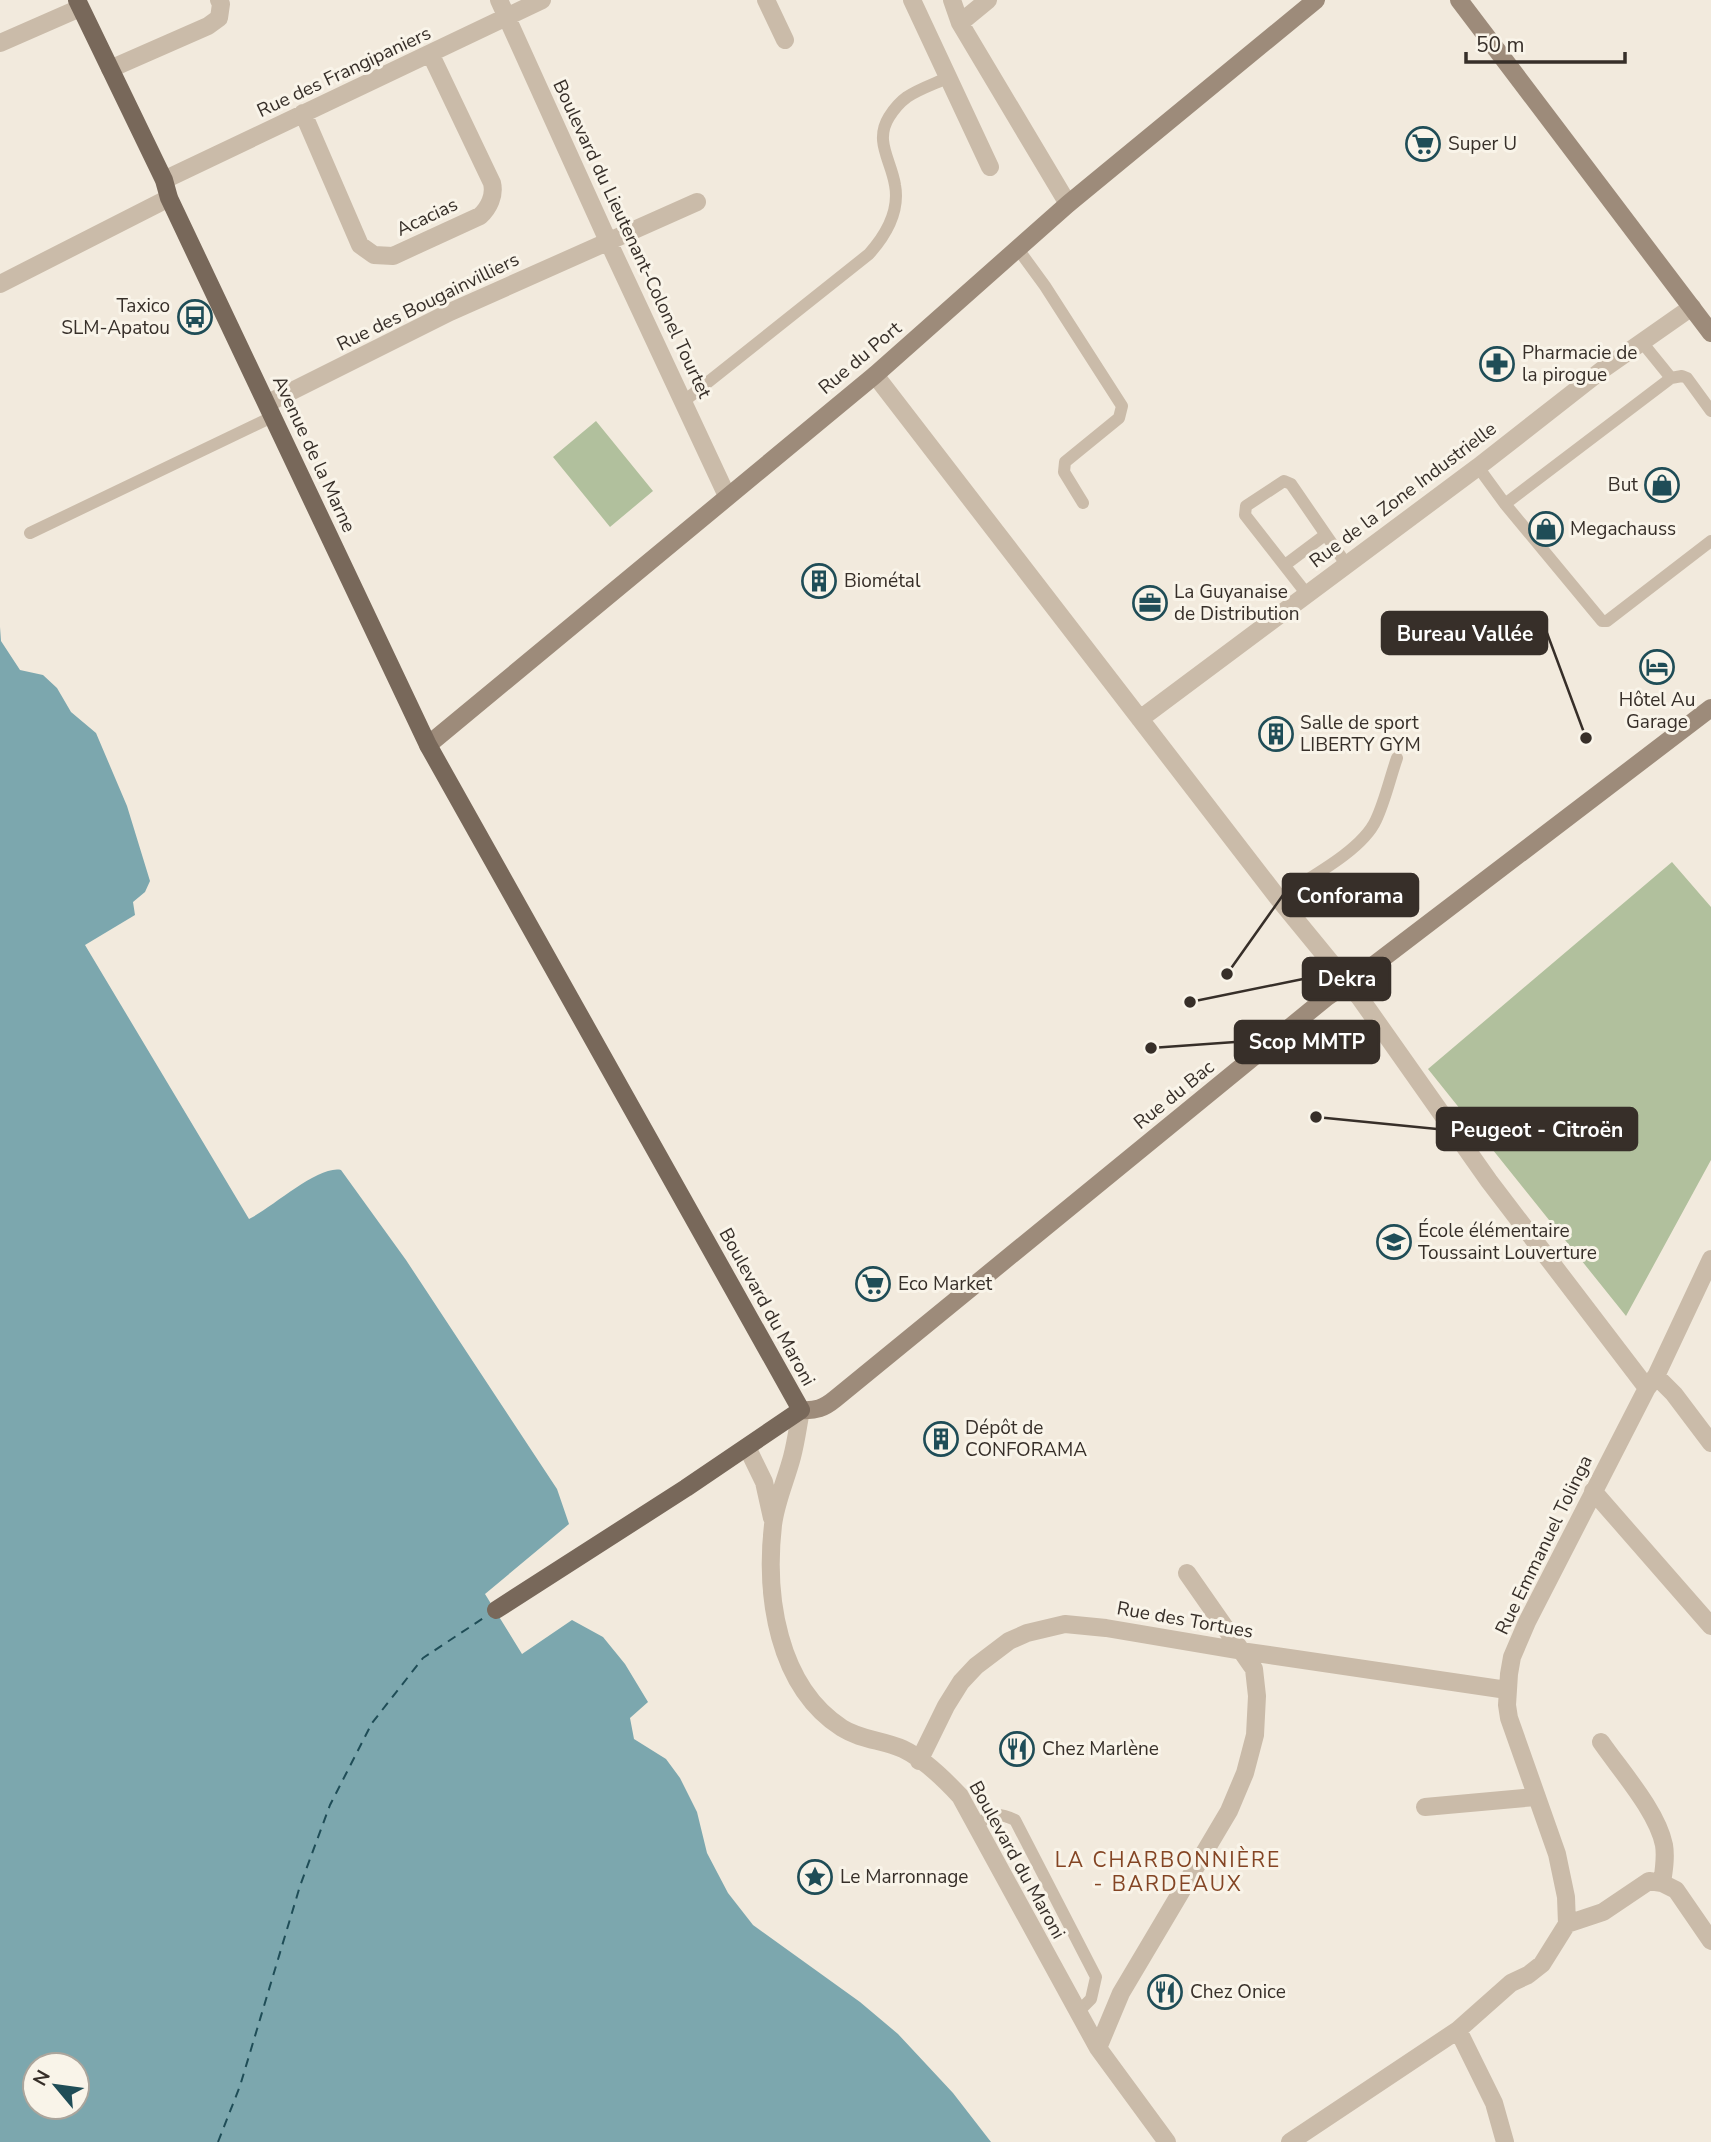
<svg xmlns="http://www.w3.org/2000/svg" width="1711" height="2142" viewBox="0 0 1711 2142" font-family="'Nunito Sans',sans-serif">
<style>
.green{fill:#b1c09d}
.water{fill:#7ca7ae;fill-rule:evenodd}
.lines{fill:none;stroke-linecap:round;stroke-linejoin:round}
.ferry{stroke:#1f4d57;stroke-width:2;stroke-dasharray:9 7;stroke-linecap:butt}
.lane{stroke:#cabba9;stroke-width:12}
.street{stroke:#cabba9;stroke-width:18}
.secondary{stroke:#9d8b7a;stroke-width:18}
.primary{stroke:#78685a;stroke-width:18}
.labels{text-anchor:middle;dominant-baseline:central;stroke-width:6;stroke-linejoin:round;paint-order:stroke}
.street-label{font-size:19px;fill:#372f29;stroke:#f9f4e9}
.poi-label{font-size:19px;fill:#372f29;stroke:#f9f4e9;text-anchor:start}
.neighbourhood-label{font-size:21px;letter-spacing:2px;fill:#844524;stroke:#f9f4e9}
.leader{fill:none;stroke:#372f29;stroke-width:2.5}
.callout-dot{fill:#372f29;stroke:#f9f4e9;stroke-width:2.5}
.callout{fill:#372f29;stroke:#372f29;stroke-width:2.5}
.callout-label{font-size:21px;text-anchor:middle;font-weight:bold;fill:#fff}
</style>
<rect width="100%" height="100%" fill="#f2eadd"/>
<path class="green" d="M596 421 653 491 610 527 553 457Z
M1672 862 1711 907V1160L1626 1316 1428 1069Z"/>
<path class="water" d="M0 627 1 641 20 670 43 675 57 688 71 712 96 733 127 806 150 881 145 892 133 902 135 915 85 945 249 1219C272 1208 318 1165 341 1170L406 1260 557 1489 569 1524 485 1594 522 1654 572 1620 603 1637 625 1664 648 1702 630 1718 634 1739 666 1759 680 1778 697 1812 707 1853 728 1893 753 1925 860 2002 898 2034 953 2093 991 2142H0ZM35 2065H77V2107H35Z"/>
<g class="lines">
<path class="ferry" d="M218 2142 240 2086 300 1886 330 1805 372 1723 423 1658 488 1615"/>
<path class="lane" d="M1018 249 1045 286 1122 406 1119 418 1065 462 1064 472 1083 503
M1641 341 1671 378 1682 376 1687 378 1711 411
M683 402 869 254C886 235 900 212 895 185 891 160 874 141 889 117 894 109 900 102 907 97 919 89 934 84 947 78
M1478 467 1505 504 1602 621H1607L1711 541
M1505 504 1671 378
M30 533 274 416
M1285 565 1325 535
M1306 593 1245 515 1246 506 1284 481 1291 484 1346 564
M1278 898C1307 879 1362 851 1376 820 1385 801 1390 778 1397 758
M977 1824C993 1814 997 1812 1015 1820L1096 1977 1091 1999 1077 2013"/>
<path class="street" d="M499 0 608 241 727 496
M766 0 785 40
M912 0 990 167
M952 0 960 23 1068 204
M960 23 988 0
M0 43 80 8
M110 69 208 26 219 18 221 4 219 0
M303 113 360 245 374 255 393 256 480 216C489 208 495 195 492 183L431 55
M164 180 542 0
M0 284 169 198
M875 375 1278 898 1360 998 1489 1181 1647 1388
M268 403 450 312 697 202
M1140 719 1478 467 1602 370 1692 307
M1656 1376 1674 1394 1711 1443
M801 1410C798 1426 796 1442 792 1457 786 1480 776 1501 773 1525 765 1595 777 1686 842 1728 861 1740 883 1740 903 1749 922 1758 946 1781 960 1796L1098 2048 1167 2142
M747 1447 764 1482 772 1518
M1593 1491 1711 1626
M1601 1742C1621 1771 1657 1811 1664 1845 1666 1857 1664 1870 1662 1883
M919 1761 946 1706 961 1682 976 1666 1009 1641 1027 1633 1065 1624 1106 1628 1242 1651 1507 1690
M1425 1807 1536 1797
M1567 1924 1603 1912 1649 1881 1662 1883 1676 1890 1711 1941
M1458 2030 1494 2103 1505 2142
M1098 2048 1121 1993 1229 1811 1245 1773 1255 1735 1257 1696 1254 1669 1187 1573
M1290 2142 1458 2030 1511 1983 1528 1975 1542 1964 1567 1924 1566 1897 1557 1854 1509 1718 1507 1705 1509 1674 1512 1657 1527 1622 1647 1388 1656 1376 1711 1259"/>
<path class="secondary" d="M1459 0 1711 333
M428 745 875 375 1068 204 1316 0
M801 1410C816 1411 824 1408 835 1399L1327 997 1370 968 1711 708"/>
<path class="primary" d="M77 0 164 180 169 198 428 745 801 1410 686 1488 496 1610"/>
</g>
<defs>
<g id="supermarket-ring" transform="scale(1.75)"><circle r="9.5" fill="#f9f4e9" stroke="#1f4d57" stroke-width="1.5"/><path d="M-6-5.5h2.5l.6 2H6L4.5 2H-2.5L-4.4-4H-6ZM-1.5 3.2a1.3 1.3 0 1 0 .1 0ZM3 3.2a1.3 1.3 0 1 0 .1 0Z" fill="#1f4d57"/></g>
<g id="bus-ring" transform="scale(1.75)"><circle r="9.5" fill="#f9f4e9" stroke="#1f4d57" stroke-width="1.5"/><path d="M-5-6H5V4H4V6H2V4H-2V6H-4V4H-5ZM-3.5-4V0h7V-4ZM-3.5 1.2v1.5H-2V1.2ZM2 1.2v1.5H3.5V1.2Z" fill="#1f4d57"/></g>
<g id="pharmacy-ring" transform="scale(1.75)"><circle r="9.5" fill="#f9f4e9" stroke="#1f4d57" stroke-width="1.5"/><path d="M-2-6h4v4h4v4h-4v4h-4v-4h-4v-4h4Z" fill="#1f4d57"/></g>
<g id="shop-ring" transform="scale(1.75)"><circle r="9.5" fill="#f9f4e9" stroke="#1f4d57" stroke-width="1.5"/><path d="M-5-2.5h2.3a2.7 3.5 0 0 1 5.4 0H5L5.5 6h-11ZM-1.5-2.5h3a1.5 2.3 0 0 0-3 0Z" fill="#1f4d57"/></g>
<g id="building-ring" transform="scale(1.75)"><circle r="9.5" fill="#f9f4e9" stroke="#1f4d57" stroke-width="1.5"/><path d="M-4-6H4V6H1V3H-1V6H-4ZM-2.5-4.3h1.7v1.8h-1.7ZM.8-4.3h1.7v1.8H.8ZM-2.5-1h1.7V.8h-1.7ZM.8-1h1.7V.8H.8Z" fill="#1f4d57"/></g>
<g id="office-ring" transform="scale(1.75)"><circle r="9.5" fill="#f9f4e9" stroke="#1f4d57" stroke-width="1.5"/><path d="M-6-3h4V-5.5h4V-3h4V5H-6ZM-1-4.5V-3h2v-1.5ZM-6 0V1H6V0Z" fill="#1f4d57"/></g>
<g id="hotel-ring" transform="scale(1.75)"><circle r="9.5" fill="#f9f4e9" stroke="#1f4d57" stroke-width="1.5"/><path d="M-6-4.5h1.5V1H6V5H4.5V3h-9V5H-6ZM-4 0a1.8 1.8 0 1 1 3.6 0ZM.5 0V-2.5h3Q6-2.5 6 0Z" fill="#1f4d57"/></g>
<g id="school-ring" transform="scale(1.75)"><circle r="9.5" fill="#f9f4e9" stroke="#1f4d57" stroke-width="1.5"/><path d="M0-5L7-2L0 1L-7-2ZM-4 1L0 2.5L4 1V4Q0 6-4 4Z" fill="#1f4d57"/></g>
<g id="restaurant-ring" transform="scale(1.75)"><circle r="9.5" fill="#f9f4e9" stroke="#1f4d57" stroke-width="1.5"/><path d="M-5-6h1v4h1v-4h1v4h1v-4h1v5L-1.5 .5V6h-2V.5L-5-1ZM5-6V6H3V1.5H1.5Q1.5-4 5-6Z" fill="#1f4d57"/></g>
<g id="sight-ring" transform="scale(1.75)"><circle r="9.5" fill="#f9f4e9" stroke="#1f4d57" stroke-width="1.5"/><path d="M0-6L1.8-2.2L6-1.7L2.9 1.2L3.7 5.4L0 3.3L-3.7 5.4L-2.9 1.2L-6-1.7L-1.8-2.2Z" fill="#1f4d57"/></g>
</defs>
<g fill-rule="evenodd">
<use href="#supermarket-ring" x="1423" y="144"/>
<use href="#bus-ring" x="195" y="317"/>
<use href="#pharmacy-ring" x="1497" y="364"/>
<use href="#shop-ring" x="1662" y="485"/>
<use href="#shop-ring" x="1546" y="529"/>
<use href="#building-ring" x="819" y="581"/>
<use href="#office-ring" x="1150" y="603"/>
<use href="#hotel-ring" x="1657" y="667"/>
<use href="#building-ring" x="1276" y="734"/>
<use href="#school-ring" x="1394" y="1242"/>
<use href="#supermarket-ring" x="873" y="1284"/>
<use href="#building-ring" x="941" y="1439"/>
<use href="#restaurant-ring" x="1017" y="1749"/>
<use href="#sight-ring" x="815" y="1877"/>
<use href="#restaurant-ring" x="1165" y="1992"/>
</g>
<g class="labels">
<g class="street-label">
<text transform="translate(344 72) rotate(-25)">Rue des Frangipaniers</text>
<text transform="translate(427 217) rotate(-25)">Acacias</text>
<text transform="translate(632 239) rotate(65)">Boulevard du Lieutenant-Colonel Tourtet</text>
<text transform="translate(428 302) rotate(-26)">Rue des Bougainvilliers</text>
<text transform="translate(860 358) rotate(-40)">Rue du Port</text>
<text transform="translate(314 454) rotate(65)">Avenue de la Marne</text>
<text transform="translate(1403 495) rotate(-37)">Rue de la Zone Industrielle</text>
<text transform="translate(1174 1095) rotate(-39)">Rue du Bac</text>
<text transform="translate(767 1307) rotate(61)">Boulevard du Maroni</text>
<text transform="translate(1544 1545) rotate(-64)">Rue Emmanuel Tolinga</text>
<text transform="translate(1185 1620) rotate(10)">Rue des Tortues</text>
<text transform="translate(1017 1860) rotate(61)">Boulevard du Maroni</text>
</g>
<g class="poi-label">
<text x="1448" y="144">Super U</text>
<text x="170" y="306" text-anchor="end">Taxico<tspan x="170" dy="22">SLM-Apatou</tspan></text>
<text x="1522" y="353">Pharmacie de<tspan x="1522" dy="22">la pirogue</tspan></text>
<text x="1638" y="485" text-anchor="end">But</text>
<text x="1570" y="529">Megachauss</text>
<text x="844" y="581">Biométal</text>
<text x="1174" y="592">La Guyanaise<tspan x="1174" dy="22">de Distribution</tspan></text>
<text x="1657" y="700" text-anchor="middle">Hôtel Au<tspan x="1657" dy="22">Garage</tspan></text>
<text x="1300" y="723">Salle de sport<tspan x="1300" dy="22">LIBERTY GYM</tspan></text>
<text x="1418" y="1231">École élémentaire<tspan x="1418" dy="22">Toussaint Louverture</tspan></text>
<text x="898" y="1284">Eco Market</text>
<text x="965" y="1428">Dépôt de<tspan x="965" dy="22">CONFORAMA</tspan></text>
<text x="1042" y="1749">Chez Marlène</text>
<text x="840" y="1877">Le Marronnage</text>
<text x="1190" y="1992">Chez Onice</text>
</g>
<g class="neighbourhood-label">
<text x="1168" y="1860">LA CHARBONNIÈRE<tspan x="1168" dy="24">- BARDEAUX</tspan></text>
</g>
</g>
<path class="leader" d="M1586 738L1547 633M1227 974L1283 895M1190 1002L1303 979M1151 1048L1235 1042M1316 1117L1437 1129"/>
<g class="callout-dot">
<circle cx="1586" cy="738" r="7"/>
<circle cx="1227" cy="974" r="7"/>
<circle cx="1190" cy="1002" r="7"/>
<circle cx="1151" cy="1048" r="7"/>
<circle cx="1316" cy="1117" r="7"/>
</g>
<g class="callout">
<rect x="1382" y="612" width="165" height="42" rx="7"/>
<rect x="1283" y="874" width="135" height="42" rx="7"/>
<rect x="1303" y="958" width="87" height="42" rx="7"/>
<rect x="1235" y="1021" width="144" height="42" rx="7"/>
<rect x="1437" y="1108" width="200" height="42" rx="7"/>
</g>
<g class="callout-label">
<text x="1465" y="641">Bureau Vallée</text>
<text x="1350" y="903">Conforama</text>
<text x="1347" y="986">Dekra</text>
<text x="1307" y="1049">Scop MMTP</text>
<text x="1537" y="1137">Peugeot - Citroën</text>
</g>
<g transform="translate(56 2086) rotate(299)"><circle r="33" fill="#f9f4e9" stroke="#aba59c" stroke-width="2"/>
<path d="M0-5L12 26L0 18L-12 26Z" fill="#1f4d57"/>
<text y="-10" font-size="19" font-weight="bold" text-anchor="middle" fill="#372f29">N</text>
</g>
<path d="M1466 52v10h159v-10" fill="none" stroke="#372f29" stroke-width="3.5"/>
<text x="1476" y="52" font-size="21" fill="#372f29" stroke="#f9f4e9" stroke-width="5" paint-order="stroke">50 m</text>
</svg>
